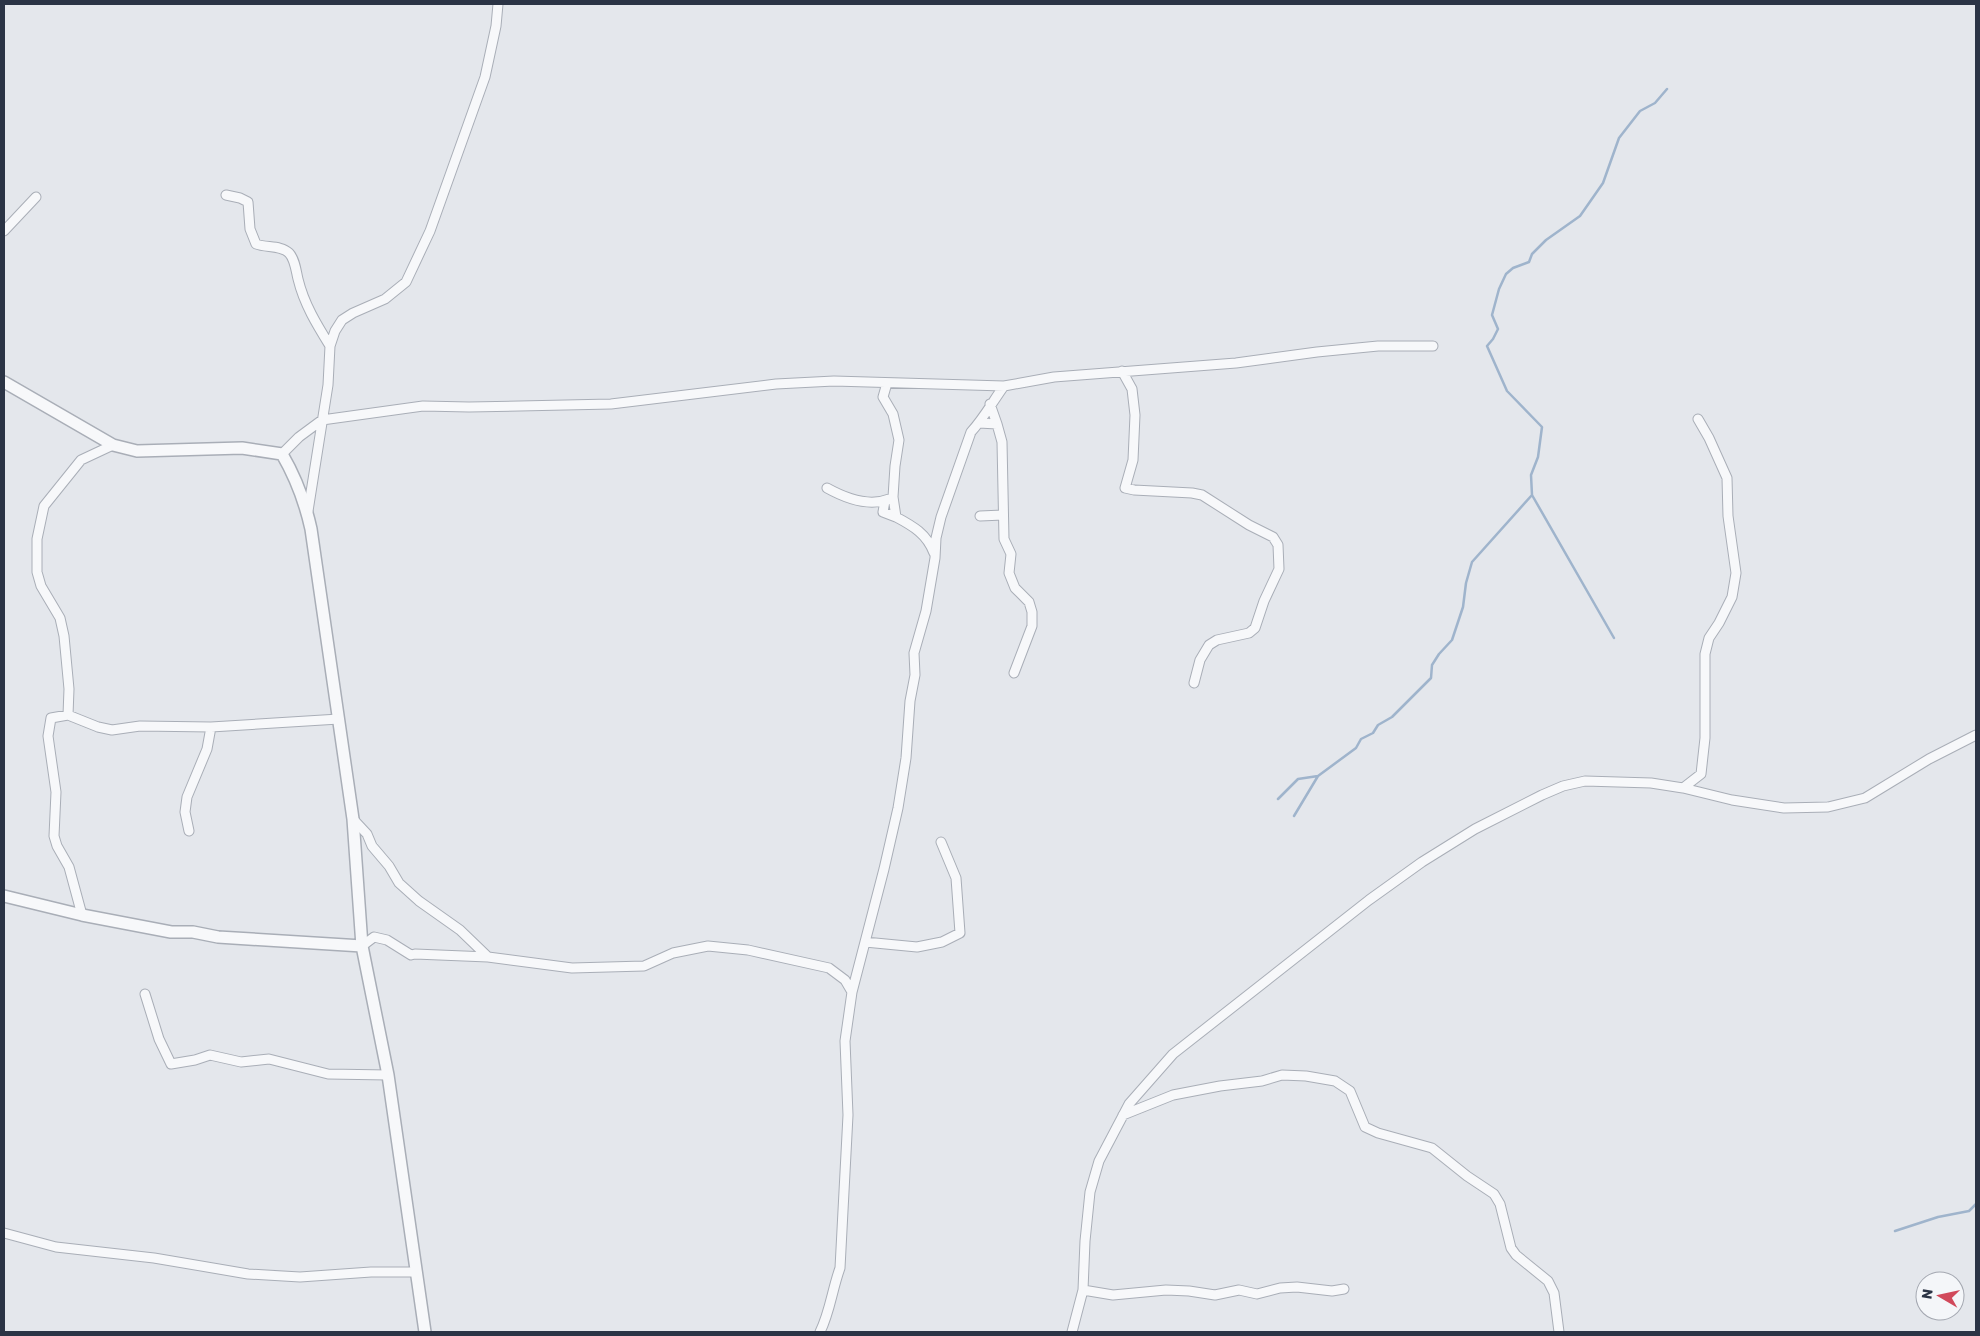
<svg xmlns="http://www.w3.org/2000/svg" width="1980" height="1336" viewBox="0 0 1980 1336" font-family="Rubik,sans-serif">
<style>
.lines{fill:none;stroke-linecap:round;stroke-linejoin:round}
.stream{stroke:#9fb4cc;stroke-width:2.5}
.minor-casing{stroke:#a9aeb7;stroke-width:11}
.tertiary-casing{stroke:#a9aeb7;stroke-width:14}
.minor{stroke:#f7f8fa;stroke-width:9}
.tertiary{stroke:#f7f8fa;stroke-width:11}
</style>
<rect width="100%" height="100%" fill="#e4e7ec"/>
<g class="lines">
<path class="stream" d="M1614 638 1532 495 1531 475 1538 457 1542 427 1507 391 1487 346 1493 339 1498 329 1492 315 1499 289 1506 274 1513 268 1529 262 1532 254 1546 240 1580 216 1603 183 1619 138 1640 111 1655 103 1667 89
M1278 799 1298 779 1318 776
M1294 816 1318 776 1356 748 1361 739 1373 733 1378 725 1392 717 1431 678 1432 665 1439 654 1452 640 1463 607 1466 583 1472 562 1532 495
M1895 1231 1938 1217 1969 1211 1976 1204"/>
<g class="minor-casing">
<path id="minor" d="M226 195 240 198 248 202 250 229 256 244C266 248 281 245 289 253 295 259 296 271 298 279 304 304 317 325 330 346
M4 231 36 197
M1122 371 1132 389 1135 415 1133 460 1125 488 1134 490 1192 493 1202 495 1249 525 1273 537 1278 545 1279 569 1264 601 1255 628 1249 633 1217 640 1209 645 1200 660 1194 683
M990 404 997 424
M979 423 997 424 1002 442 1004 539 1011 554 1009 573 1015 588 1029 602 1032 612V626L1014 673
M282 454 299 437 322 420 423 406 469 407 611 404 776 384 834 381 1004 386 1054 377 1236 363 1317 352 1378 346H1433
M827 488C845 498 869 507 889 499
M885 501 883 512 896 517 893 497 895 466 899 440 893 414 883 397 887 383
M308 511 328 385 330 346 335 331 342 320 353 313 385 299 406 282 430 231 485 77 496 26 498 4
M980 516 1003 515
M896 517C913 526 927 534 934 553
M68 715 69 689 64 636 60 618 41 586 37 572V539L44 506 81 460 113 445
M1683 788 1701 774 1705 738V654L1709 638 1719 623 1732 597 1736 573 1728 516 1727 478 1709 438 1698 419
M353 819 367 834 372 846 389 866 399 883 419 901 460 930 488 957
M189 831 185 812 187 797 207 749 211 727
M82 915 69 867 57 846 54 836 56 792 48 736 51 718 68 715 98 727 112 730 140 726 211 727 339 719
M865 942 917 947 942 942 960 933 956 878 941 842
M362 946 374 937 387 940 411 955 415 954 488 957 572 968 644 966 673 953 708 946 748 950 829 968 845 980 852 992 845 1041 848 1115 840 1268C832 1290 830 1312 820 1332
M852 992 884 869 898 808 906 758 910 701 915 675 914 653 926 611 935 558 936 538 941 517 971 432C984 418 993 401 1004 386
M145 994 159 1039 171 1064 195 1060 210 1055 241 1062 269 1059 328 1074 388 1075
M1123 1115 1173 1095 1220 1086 1262 1081 1282 1075 1306 1076 1335 1081 1350 1091 1365 1127 1378 1133 1432 1148 1467 1176 1494 1194 1500 1204 1511 1248 1516 1255 1548 1281 1554 1293 1559 1332
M4 1233 56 1247 154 1258 248 1274 300 1277 371 1272H416
M1083 1290 1113 1295 1166 1290 1189 1291 1215 1295 1239 1290 1257 1294 1280 1288 1297 1287 1332 1291 1344 1289
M1072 1332 1083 1290 1085 1241 1090 1192 1099 1161 1129 1104 1173 1054 1369 900 1422 862 1475 829 1542 795 1563 786 1585 781 1651 783 1683 788 1732 800 1784 808 1828 807 1865 798 1929 759 1976 735"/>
</g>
<g class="tertiary-casing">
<path id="tertiary" d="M4 382 113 445 137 451 242 448 282 454C296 478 305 502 311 529L353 819 362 946 388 1075 425 1332
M4 896 82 915 171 932H193L218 937 362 946"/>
</g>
<use href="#minor" class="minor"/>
<use href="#tertiary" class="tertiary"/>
</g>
<rect width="1980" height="1336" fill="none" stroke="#2b3445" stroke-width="10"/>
<g transform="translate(1940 1296) rotate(279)"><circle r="24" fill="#f4f6f9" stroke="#a4a8b1"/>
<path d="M0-4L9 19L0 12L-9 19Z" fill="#d1495b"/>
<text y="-8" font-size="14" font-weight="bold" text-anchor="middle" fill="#2b3445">N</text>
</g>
</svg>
